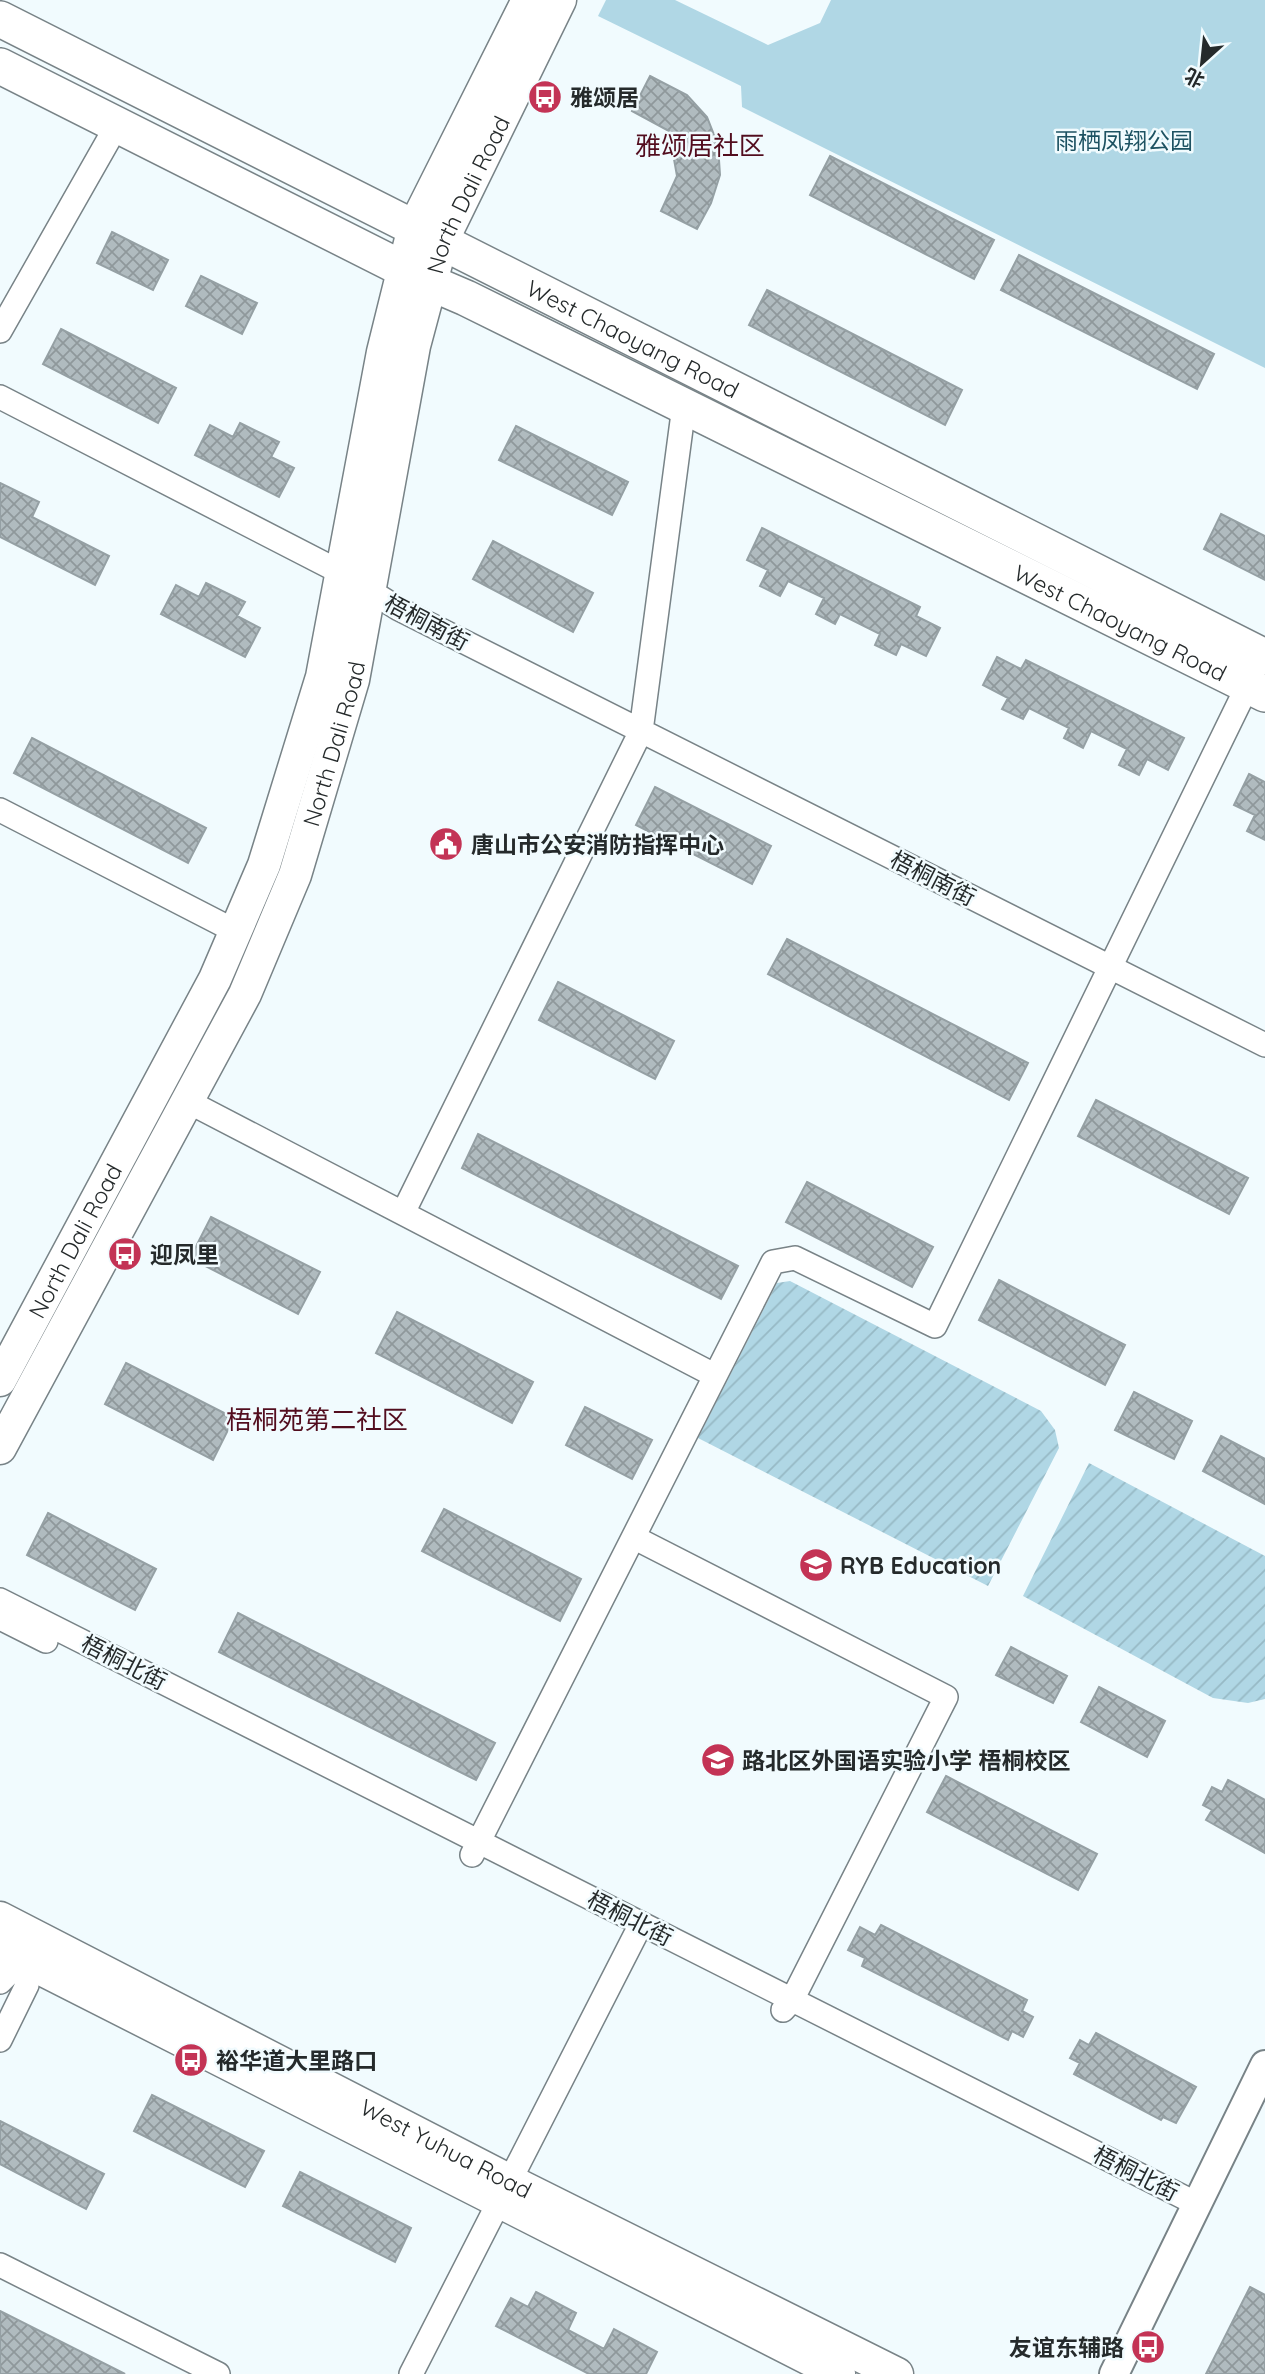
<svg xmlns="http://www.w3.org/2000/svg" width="1265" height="2374" viewBox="0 0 1265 2374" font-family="Quicksand,'Noto Sans SC',sans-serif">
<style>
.park{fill:#b0d7e5}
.garden{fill:url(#garden-furrows)}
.building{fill:url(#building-cross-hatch);stroke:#95a0a4;stroke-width:2}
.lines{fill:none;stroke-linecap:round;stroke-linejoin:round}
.minor-casing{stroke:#788387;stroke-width:26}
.tertiary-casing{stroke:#788387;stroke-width:32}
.secondary-casing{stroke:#788387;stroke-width:35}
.primary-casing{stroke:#788387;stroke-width:38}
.minor{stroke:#fff;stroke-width:23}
.tertiary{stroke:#fff;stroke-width:28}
.secondary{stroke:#fff;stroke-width:32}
.primary{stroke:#fff;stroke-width:35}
.labels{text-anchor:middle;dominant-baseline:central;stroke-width:5;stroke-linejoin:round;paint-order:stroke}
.poi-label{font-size:23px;font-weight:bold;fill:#252a2b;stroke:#f1fbfe;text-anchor:start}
.park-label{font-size:23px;fill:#1d5262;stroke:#f1fbfe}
.street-label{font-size:23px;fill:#252a2b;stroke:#f1fbfe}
.quarter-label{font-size:26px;fill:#520d1e;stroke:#f1fbfe}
</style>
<defs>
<pattern id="garden-furrows" width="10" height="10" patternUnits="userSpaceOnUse" patternTransform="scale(1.75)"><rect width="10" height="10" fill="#b0d7e5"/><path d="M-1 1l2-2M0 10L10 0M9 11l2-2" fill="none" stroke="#97b9c5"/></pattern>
<pattern id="building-cross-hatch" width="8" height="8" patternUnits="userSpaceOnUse" patternTransform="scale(1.75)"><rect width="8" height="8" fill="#b0bbbf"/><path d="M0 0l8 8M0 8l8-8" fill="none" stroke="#8f989b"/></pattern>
</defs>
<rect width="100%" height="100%" fill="#f1fbfe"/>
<path class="park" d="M606 0H675L768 45 820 23 831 0H1265V368L742 107 741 86 598 16Z"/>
<path class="garden" d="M790 1281 1041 1411 1055 1430 1059 1448 988 1586 698 1438 777 1283Z
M1089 1463 1265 1556V1699L1248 1703 1213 1698 1023 1596Z"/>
<path class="building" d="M650 76 687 95 707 117 718 145 720 175 711 203 697 229 661 211 677 176 669 131 632 111Z
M830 156 994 240 974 279 810 195Z
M112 232 168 260 153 290 97 263Z
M1019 255 1214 354 1197 389 1001 290Z
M201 276 257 303 242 334 186 306Z
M767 290 962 390 945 425 749 325Z
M61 329 176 388 158 423 43 364Z
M240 423 279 442 271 457 294 468 279 497 195 455 210 425 233 437Z
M516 426 628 482 612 515 499 460Z
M0 483 39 502 32 517 109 556 95 585 0 537Z
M1221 514 1265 536V580L1204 549Z
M762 528 920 607 916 616 940 628 926 656 901 644 896 655 875 645 880 634 840 614 835 624 816 614 824 598 788 581 780 596 760 586 768 570 747 560Z
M493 541 593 593 573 632 473 579Z
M206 583 245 602 237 616 260 628 245 657 161 614 176 585 199 597Z
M997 657 1021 669 1026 660 1184 738 1168 770 1147 759 1139 775 1119 765 1127 749 1091 731 1083 748 1064 738 1069 728 1029 708 1023 719 1002 709 1008 698 983 685Z
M32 738 206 828 188 863 14 773Z
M1249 774 1265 782V840L1247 831 1255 815 1234 805Z
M655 787 771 846 752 884 636 825Z
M787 939 1028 1063 1009 1100 768 974Z
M558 982 674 1041 655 1079 539 1020Z
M1096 1100 1248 1178 1229 1214 1078 1136Z
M478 1134 738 1266 721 1299 462 1168Z
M807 1182 933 1247 912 1287 786 1222Z
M211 1217 320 1272 298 1314 190 1258Z
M999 1280 1125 1345 1105 1385 979 1320Z
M397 1312 533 1382 512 1423 376 1353Z
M126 1363 234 1418 213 1460 105 1404Z
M1134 1392 1192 1421 1174 1459 1115 1430Z
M585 1407 652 1440 632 1479 566 1445Z
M1221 1436 1265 1459V1504L1203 1471Z
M444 1509 581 1579 560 1621 422 1551Z
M48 1513 156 1569 135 1610 27 1555Z
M238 1613 495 1743 476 1780 219 1652Z
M1011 1647 1067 1676 1053 1703 996 1675Z
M1099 1687 1165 1721 1147 1757 1081 1722Z
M946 1776 1097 1854 1078 1890 927 1812Z
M1228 1780 1265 1800V1853L1206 1820 1212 1810 1203 1805 1212 1787 1222 1792Z
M881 1925 1027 2000 1022 2011 1033 2017 1023 2037 1012 2031 1008 2040 862 1966 865 1958 848 1950 860 1927 875 1935Z
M1096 2033 1196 2087 1176 2123 1163 2117 1161 2120 1074 2074 1080 2063 1070 2058 1080 2040 1089 2045Z
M152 2095 264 2151 245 2187 134 2131Z
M0 2121 104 2174 86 2209 0 2164Z
M300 2172 411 2228 395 2262 283 2206Z
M1250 2287 1265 2295V2374H1206Z
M536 2292 576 2313 568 2330 604 2349 614 2329 657 2352 646 2374H589L496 2326 511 2298 528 2307Z
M0 2311 125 2374H0Z"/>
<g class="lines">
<g class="minor-casing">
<path id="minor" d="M0 331 117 125
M0 397 342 573
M370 591 399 609 1265 1045
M0 810 237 932
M187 1101 714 1375
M403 1213 641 731 684 406
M635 1538 946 1697 792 2000 783 2010
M0 1600 1195 2203
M0 1618 46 1641
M472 1855 773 1262 795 1258 935 1326 1248 685
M0 1982 22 1960
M0 2040 27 1985 22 1960
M0 2265 218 2374
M411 2374 641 1924"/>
</g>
<g class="tertiary-casing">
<path id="tertiary" d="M1114 2374 1265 2065"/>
</g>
<g class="secondary-casing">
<g id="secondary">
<path id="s1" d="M0 1380 215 979 264 865 322 677 383 352 414 227 528 0"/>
<path id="s2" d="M0 1448 245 994 295 875 353 680 414 346 442 241 560 0"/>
<path id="s3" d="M0 1918 508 2180 897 2374"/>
<path d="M0 1948 839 2374"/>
</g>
</g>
<g class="primary-casing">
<g id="primary">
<path id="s4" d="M0 19 1265 657"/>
<path id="s5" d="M0 66 431 283 466 298 1265 694"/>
</g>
</g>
<use href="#minor" class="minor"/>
<use href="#tertiary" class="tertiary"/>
<use href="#secondary" class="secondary"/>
<use href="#primary" class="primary"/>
</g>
<defs>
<g id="bus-disc" transform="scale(1.75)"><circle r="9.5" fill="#c33355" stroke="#f1fbfe"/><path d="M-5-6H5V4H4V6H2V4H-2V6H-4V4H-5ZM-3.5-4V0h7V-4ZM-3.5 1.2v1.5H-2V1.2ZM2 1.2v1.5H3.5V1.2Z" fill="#fff"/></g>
<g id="civic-disc" transform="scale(1.75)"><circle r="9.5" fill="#c33355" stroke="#f1fbfe"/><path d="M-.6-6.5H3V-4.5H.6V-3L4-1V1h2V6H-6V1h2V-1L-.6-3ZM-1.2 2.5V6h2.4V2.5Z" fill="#fff"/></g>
<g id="school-disc" transform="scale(1.75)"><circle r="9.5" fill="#c33355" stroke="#f1fbfe"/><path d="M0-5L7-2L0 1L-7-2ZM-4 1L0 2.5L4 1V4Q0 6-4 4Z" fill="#fff"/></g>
</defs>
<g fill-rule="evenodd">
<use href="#bus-disc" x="545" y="97"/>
<use href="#civic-disc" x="446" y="844"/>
<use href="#bus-disc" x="125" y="1254"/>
<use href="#school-disc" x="816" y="1565"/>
<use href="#school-disc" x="718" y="1760"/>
<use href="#bus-disc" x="191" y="2060"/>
<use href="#bus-disc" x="1148" y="2347"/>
</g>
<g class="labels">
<g class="poi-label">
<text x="570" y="97">雅颂居</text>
<text x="471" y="844">唐山市公安消防指挥中心</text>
<text x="150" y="1254">迎凤里</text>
<text x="840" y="1565">RYB Education</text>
<text x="742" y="1760">路北区外国语实验小学 梧桐校区</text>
<text x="216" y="2060">裕华道大里路口</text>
<text x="1124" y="2347" text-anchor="end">友谊东辅路</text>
</g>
<g class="park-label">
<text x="1124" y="140">雨栖凤翔公园</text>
</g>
<g class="street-label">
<text stroke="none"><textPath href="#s2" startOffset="1349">North Dali Road</textPath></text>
<text stroke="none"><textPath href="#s4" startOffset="709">West Chaoyang Road</textPath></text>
<text transform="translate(427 622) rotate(28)">梧桐南街</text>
<text stroke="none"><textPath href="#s5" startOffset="1251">West Chaoyang Road</textPath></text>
<text stroke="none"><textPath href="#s2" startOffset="782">North Dali Road</textPath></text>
<text transform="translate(933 878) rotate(27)">梧桐南街</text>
<text stroke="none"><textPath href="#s1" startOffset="158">North Dali Road</textPath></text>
<text transform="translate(124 1662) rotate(27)">梧桐北街</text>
<text transform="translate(630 1918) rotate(27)">梧桐北街</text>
<text stroke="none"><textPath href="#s3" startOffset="502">West Yuhua Road</textPath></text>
<text transform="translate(1136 2173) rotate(27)">梧桐北街</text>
</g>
<g class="quarter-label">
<text x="700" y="145">雅颂居社区</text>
<text x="317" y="1419">梧桐苑第二社区</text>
</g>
</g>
<g transform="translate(1202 63) rotate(207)" stroke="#f1fbfe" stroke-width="5" paint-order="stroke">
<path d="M0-5L12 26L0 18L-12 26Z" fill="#252a2b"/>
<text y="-10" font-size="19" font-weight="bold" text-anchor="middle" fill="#252a2b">北</text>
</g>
</svg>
